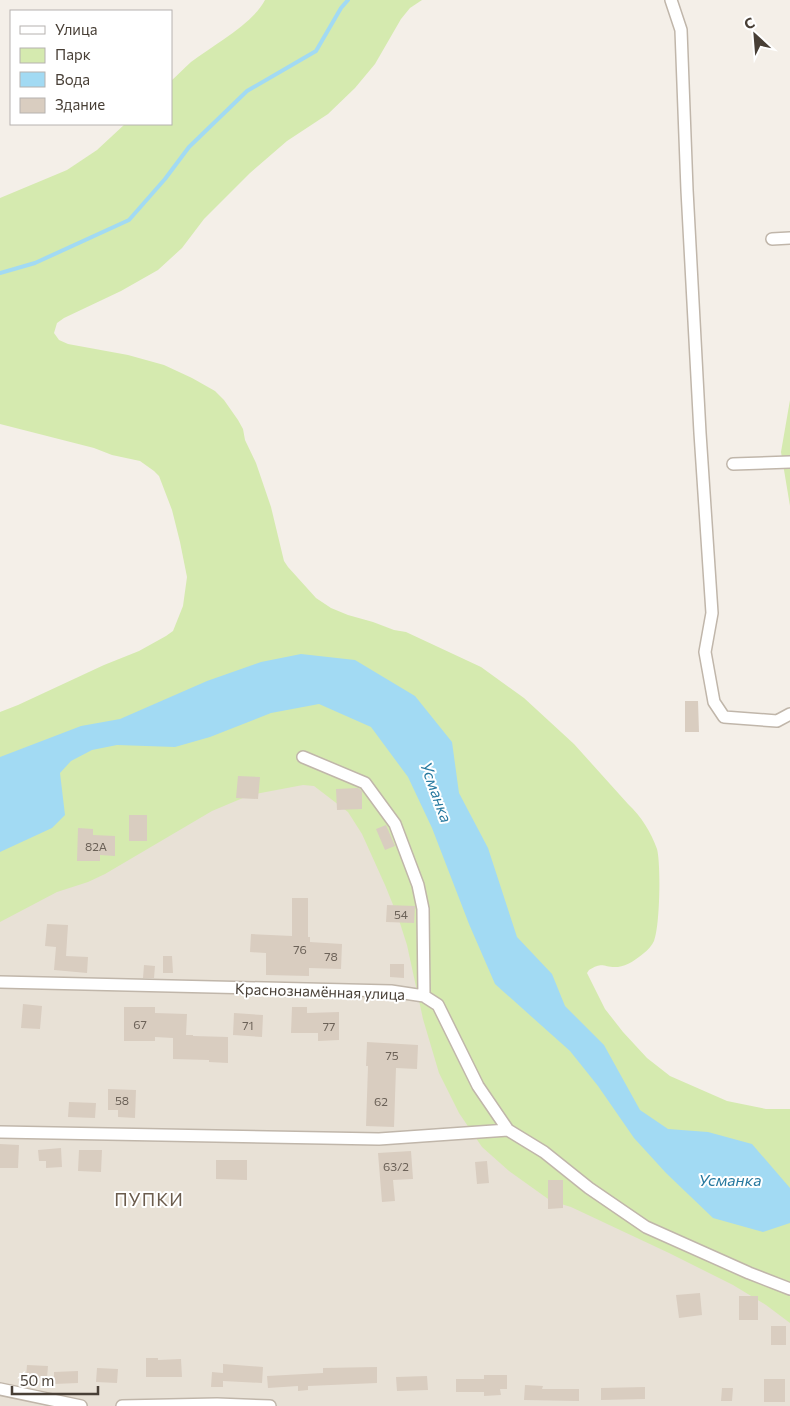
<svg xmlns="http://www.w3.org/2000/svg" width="790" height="1406" viewBox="0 0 790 1406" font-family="Commissioner,sans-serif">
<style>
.residential{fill:#e8e1d6}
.green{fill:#d5eaaf}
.water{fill:#a2daf3}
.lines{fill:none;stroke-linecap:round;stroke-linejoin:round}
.stream{stroke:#a2daf3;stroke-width:4}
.building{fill:#d9cdc0}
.street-casing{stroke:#c0b6aa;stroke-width:14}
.street{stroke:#fff;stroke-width:11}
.labels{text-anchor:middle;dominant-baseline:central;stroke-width:4;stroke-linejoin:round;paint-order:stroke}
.number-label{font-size:12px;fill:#6c6258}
.street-label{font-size:15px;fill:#483f36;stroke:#fff}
.water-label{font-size:16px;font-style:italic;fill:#27799f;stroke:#fff}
.quarter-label{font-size:18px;letter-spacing:1px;fill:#6b5c4d;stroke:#fff}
</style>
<rect width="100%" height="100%" fill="#f4efe8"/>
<path class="residential" d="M335 739 790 1292V1406H0V894Z"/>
<path class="green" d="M265 0H422L410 8 401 19 375 64 355 88 328 114 287 141 250 173 204 219 182 248 158 270 121 291 64 318 57 323 54 333 59 340 68 344 128 355 164 365 192 378 215 391 224 400 238 420 243 429 245 440 256 463 271 507 284 561 288 567 316 598 331 608 348 615 373 622 394 630 406 632 481 667 524 698 574 744 628 804C641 816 651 832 657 849 661 864 660 926 654 941 652 945 648 950 644 953 637 959 627 966 618 967 603 968 604 961 589 970L587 973 605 1009 623 1032 647 1058 670 1076 727 1101 766 1109H790V1323L766 1305 733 1285 669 1253 571 1207 551 1201 509 1171 482 1147 459 1113 439 1073 423 1019 407 945 398 917 385 885 362 834 348 812 314 786 303 785 250 795 212 811 105 874 88 882 57 892 0 922V712L18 705 104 665 139 651 166 636 173 631 183 606 187 577 180 542 172 510 159 476 154 471 140 461 112 455 94 448 0 424V198L67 170 97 150 125 124H171V81C178 75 184 68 191 62 213 45 252 25 265 0Z
M790 400V506L781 452Z"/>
<path class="water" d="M301 654 355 660 415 696 452 742 459 793 488 848 517 937 552 974 565 1006 604 1045 640 1110 668 1129 708 1132 752 1144 790 1188V1223L763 1232 713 1218 666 1173 634 1138 598 1086 570 1051 495 984 469 924 432 828 408 777 371 727 319 704 271 713 210 737 175 747 117 745 92 750 71 761 60 773 65 815 52 828 0 852V757L81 726 120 719 207 681 261 662Z"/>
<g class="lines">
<path class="stream" d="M0 273 35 263 129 220 165 179 189 147 247 91 316 51 341 8 348 0"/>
</g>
<path class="building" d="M685 701H698L699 732H685Z
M238 776 260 777 258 799 236 798Z
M358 788 362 791V809L337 810 336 789Z
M129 815H147V841H129Z
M386 825 395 846 385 850 376 829Z
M78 828 93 829V835L115 836V856L100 855V861H77Z
M292 898H308V937H310V942L342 944 341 969 309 968V976L266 975V953L250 952 251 934 292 936Z
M387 905 415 906 414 923 386 922Z
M47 924 68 925 66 956 88 957 87 973 54 970 56 947 45 946Z
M163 956H172L173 973H163Z
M390 964H404V978L390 977Z
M144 965 155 966 154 978H143Z
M23 1004 42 1006 40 1029 21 1028Z
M124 1007H155V1013L187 1014 186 1035H193V1036L228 1037V1063L209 1062V1060L173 1059V1038L155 1037V1041H124Z
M292 1007H307V1013L339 1012V1040L318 1041V1033H291Z
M234 1013 263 1015 262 1037 233 1035Z
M367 1042 418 1045 417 1069 396 1068 394 1127 366 1126 368 1066H366Z
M108 1089 136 1090 135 1118 118 1117V1110H108Z
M69 1102 96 1103 95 1118 68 1117Z
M0 1144 19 1145 18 1168H0Z
M61 1148 62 1167 46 1168V1161H39L38 1150Z
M79 1150H102L101 1172 78 1171Z
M411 1151 413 1179 393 1180 395 1201 382 1202 378 1153Z
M216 1160H247V1180L216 1179Z
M487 1161 489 1183 477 1184 475 1162Z
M548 1180H563V1208L548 1209Z
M700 1293 702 1315 679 1318 676 1295Z
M739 1296H758V1320H739Z
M771 1326H786V1345H771Z
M146 1358H158V1360L181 1359 182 1377H146Z
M223 1364 263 1367 262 1383 223 1381V1387H211L212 1372 223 1373Z
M27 1365 48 1366 47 1378 26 1377Z
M377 1367V1383L308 1386V1390L298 1391V1386L268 1388 267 1376 323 1373V1368Z
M97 1368 118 1369 117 1383 96 1382Z
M78 1371V1383L54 1384V1372Z
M484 1375H507V1389H500L501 1395 484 1396V1392H456V1379H484Z
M427 1376 428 1390 397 1391 396 1377Z
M764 1379H785V1402H764Z
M525 1385 543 1386 542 1389H579V1401L524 1400Z
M645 1387V1399L601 1400V1388Z
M722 1388H733L732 1401H721Z"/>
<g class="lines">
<g class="street-casing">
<path id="street" d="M671 0 681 30 687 190 700 433 712 613 705 652 714 702 724 717 777 721 790 714
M772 239 790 238
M733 464 790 462
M303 757 365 783 395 824 418 885 423 909 424 996
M0 982 391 991 424 996 438 1005 478 1086 508 1130 544 1152 589 1188 646 1227 749 1273 790 1289
M0 1132 379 1139 508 1130
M0 1389 81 1406
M122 1406 217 1404 270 1406"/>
</g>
<use href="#street" class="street"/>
</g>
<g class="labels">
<g class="number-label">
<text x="96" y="846">82А</text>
<text x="401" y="914">54</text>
<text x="300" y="949">76</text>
<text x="331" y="956">78</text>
<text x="140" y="1024">67</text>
<text x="248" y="1025">71</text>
<text x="329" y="1026">77</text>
<text x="392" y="1055">75</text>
<text x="122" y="1100">58</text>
<text x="381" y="1101">62</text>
<text x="396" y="1166">63/2</text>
</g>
<g class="street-label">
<text transform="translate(320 991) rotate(2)">Краснознамённая улица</text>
</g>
<g class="water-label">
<text transform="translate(437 792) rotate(70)">Усманка</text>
<text x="730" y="1179">Усманка</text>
</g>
<g class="quarter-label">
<text x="149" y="1199">ПУПКИ</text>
</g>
</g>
<rect x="10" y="10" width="162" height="115" fill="#ffffff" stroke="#b6b2af"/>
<rect x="20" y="26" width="25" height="8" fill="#ffffff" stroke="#b6b2af"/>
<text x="55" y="35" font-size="15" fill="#483f36">Улица</text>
<rect x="20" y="48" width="25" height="15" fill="#d5eaaf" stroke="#b6b2af"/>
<text x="55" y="60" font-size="15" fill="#483f36">Парк</text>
<rect x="20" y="72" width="25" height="15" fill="#a2daf3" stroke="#b6b2af"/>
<text x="55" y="85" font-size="15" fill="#483f36">Вода</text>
<rect x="20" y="98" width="25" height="15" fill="#d9cdc0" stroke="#b6b2af"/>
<text x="55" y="110" font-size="15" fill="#483f36">Здание</text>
<g transform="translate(755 35) rotate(334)" stroke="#ffffff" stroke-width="4" paint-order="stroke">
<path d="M0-4L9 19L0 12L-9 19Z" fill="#483f36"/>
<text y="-8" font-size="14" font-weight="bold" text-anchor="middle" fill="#483f36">С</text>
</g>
<path d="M12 1386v8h86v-8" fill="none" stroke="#483f36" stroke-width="2.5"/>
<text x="20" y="1386" font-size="15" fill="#483f36" stroke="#ffffff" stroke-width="4" paint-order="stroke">50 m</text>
</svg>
